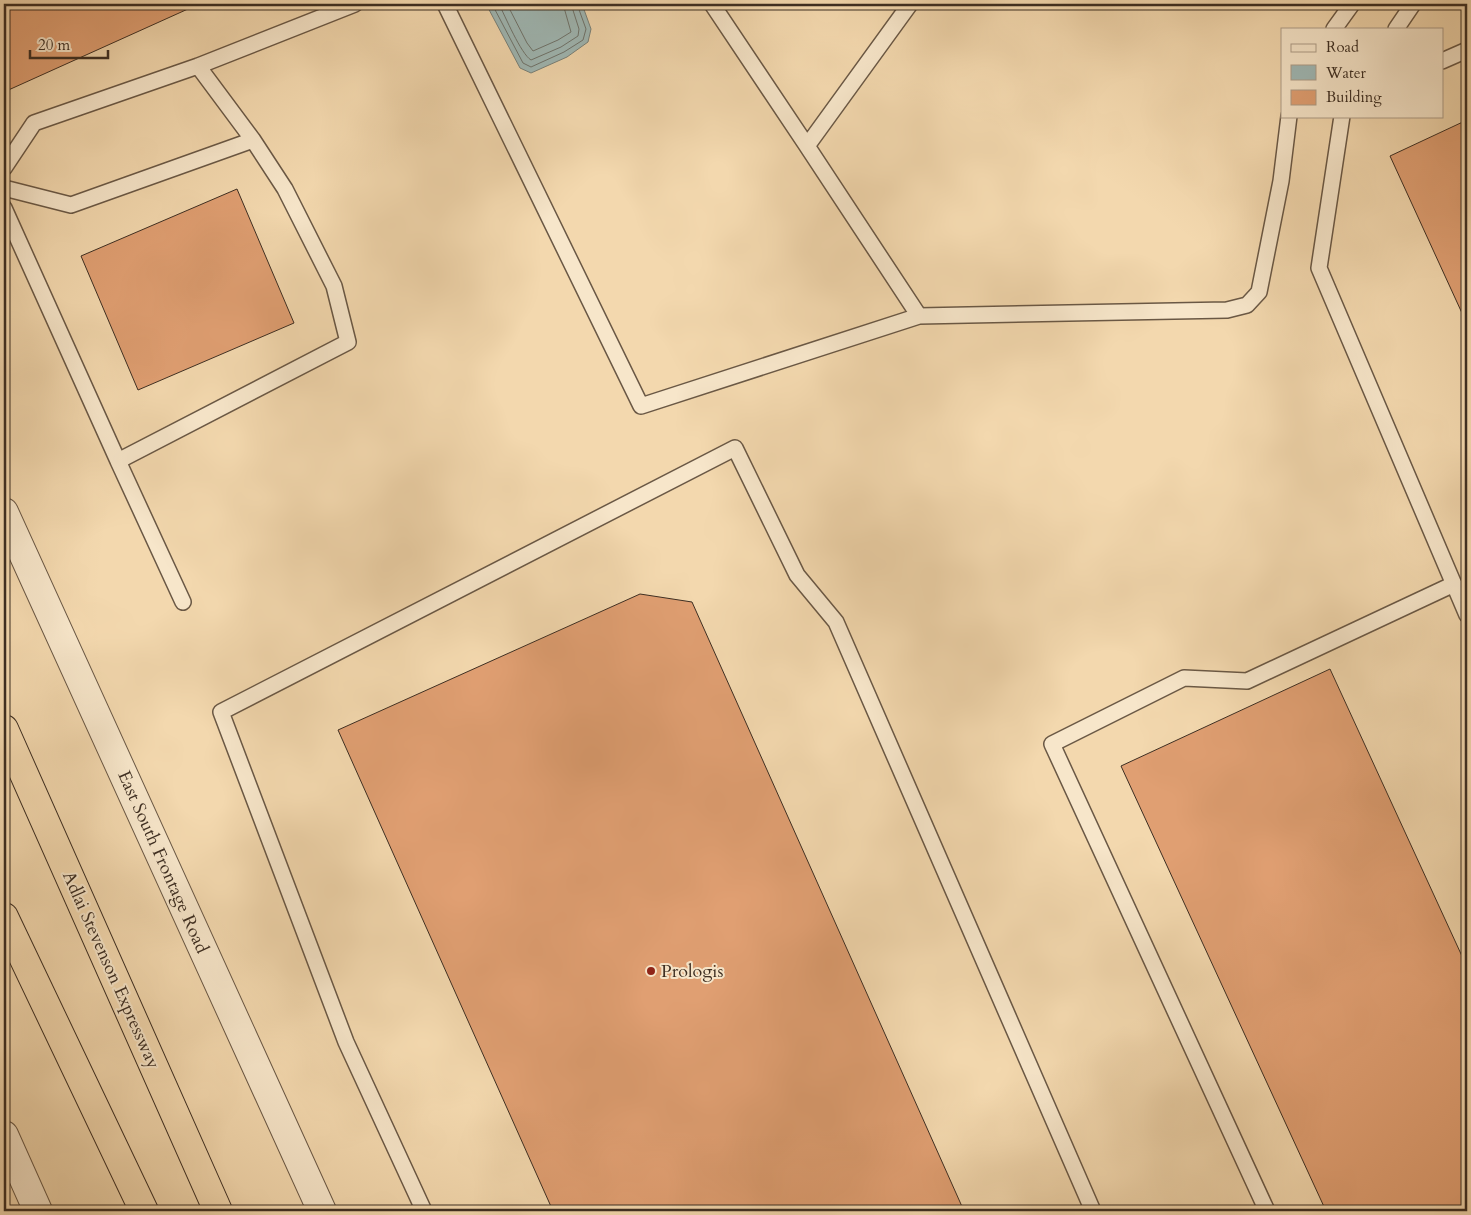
<svg xmlns="http://www.w3.org/2000/svg" width="1471" height="1215" viewBox="0 0 1471 1215" font-family="Cardo,serif">
<style>
.water{fill:#9fb8b5;stroke:#78817a}
.lines{fill:none;stroke-linecap:round;stroke-linejoin:round}
.shore{stroke:#6e736c;stroke-width:1}
.building{fill:#e09f72;stroke:#3d2e22}
.service-casing{stroke:#6a5845;stroke-width:18}
.minor-casing{stroke:#6a5845;stroke-width:30}
.tertiary-casing{stroke:#6a5845;stroke-width:30}
.motorway-casing{stroke:#3d2e22;stroke-width:30}
.service{stroke:#f7e6ca;stroke-width:15}
.minor{stroke:#f7e6ca;stroke-width:28}
.tertiary{stroke:#f7e6ca;stroke-width:28}
.motorway{stroke:#f3d8ae;stroke-width:28}
.poi-dot{fill:#8f2418;stroke:#f7e6ca;stroke-width:2}
.labels{text-anchor:middle;dominant-baseline:central;stroke-width:4;stroke-linejoin:round;paint-order:stroke}
.street-label{font-size:18px;fill:#3d2e22;stroke:#f7e6ca}
.poi-label{font-size:18px;fill:#3d2e22;stroke:#f7e6ca;text-anchor:start}
</style>
<rect width="100%" height="100%" fill="#f3d8ae"/>
<filter id="stains"><feTurbulence type="fractalNoise" baseFrequency=".004" numOctaves="4"/><feColorMatrix values="0 0 0 0 .2 0 0 0 0 .09 0 0 0 0 .02 0 0 0 .5 -.17"/></filter>
<radialGradient id="worn" r=".72"><stop offset=".6" stop-color="#630" stop-opacity="0"/><stop offset="1" stop-color="#630" stop-opacity=".3"/></radialGradient>
<path class="water" d="M486 4H582L591 29 588 42 567 57 531 73 520 68Z"/>
<g class="lines">
<path class="shore" d="M492 4 523 63 531 67 564 52 583 40 586 29 577 4
M499 4C505 16 521 54 531 60L561 47 578 36 579 29 571 4
M507 4 527 43 533 51 558 40 571 32 563 4"/>
</g>
<path class="building" d="M4 4H199L4 92Z
M1467 120V324L1390 156Z
M237 189 294 323 138 390 81 256Z
M640 594 692 602 964 1211H553L338 730Z
M1330 669 1467 967V1211H1326L1121 766Z"/>
<g class="lines">
<g class="service-casing">
<path id="service" d="M445 4 641 406 919 316
M712 4 807 146 910 4
M1334 29 1352 4
M1396 29 1413 4
M1442 61 1467 50
M1342 116 1319 268 1467 615
M807 146 919 316 1227 310 1247 305 1259 292 1281 181 1289 116
M4 168 34 123 198 66 355 4
M4 188 71 205 253 140
M4 208 118 461 348 342 334 286 285 189 253 140 198 66
M118 461 183 602
M424 1211 346 1042 221 712 735 448 797 575 836 622 1093 1211
M1267 1211 1052 744 1184 678 1247 681 1454 584"/>
</g>
<g class="minor-casing">
<path id="minor" d="M4 512 322 1211"/>
</g>
<g class="tertiary-casing">
<path id="tertiary" d="M4 1135 38 1211"/>
</g>
<g class="motorway-casing">
<path id="motorway" d="M4 729 218 1211
M4 917 144 1211"/>
</g>
<use href="#service" class="service"/>
<use href="#minor" class="minor"/>
<use href="#tertiary" class="tertiary"/>
<use href="#motorway" class="motorway"/>
</g>
<circle class="poi-dot" cx="651" cy="971" r="5"/>
<g class="labels">
<g class="street-label">
<text transform="translate(163 862) rotate(66)">East South Frontage Road</text>
<text transform="translate(111 970) rotate(66)">Adlai Stevenson Expressway</text>
</g>
<g class="poi-label">
<text x="661" y="971">Prologis</text>
</g>
</g>
<rect width="1471" height="1215" fill="none" stroke="#f3d8ae" stroke-width="20"/>
<rect x="5" y="5" width="1461" height="1205" fill="none" stroke="#3d2e22" stroke-width="2.5"/>
<rect x="10" y="10" width="1451" height="1195" fill="none" stroke="#3d2e22"/>
<rect x="1281" y="28" width="162" height="90" fill="#f7e6ca" stroke="#ad9c87"/>
<rect x="1291" y="44" width="25" height="8" fill="#f7e6ca" stroke="#ad9c87"/>
<text x="1326" y="52" font-size="15" fill="#3d2e22">Road</text>
<rect x="1291" y="65" width="25" height="15" fill="#9fb8b5" stroke="#ad9c87"/>
<text x="1326" y="78" font-size="15" fill="#3d2e22">Water</text>
<rect x="1291" y="90" width="25" height="15" fill="#e09f72" stroke="#ad9c87"/>
<text x="1326" y="102" font-size="15" fill="#3d2e22">Building</text>
<path d="M30 50v8h78v-8" fill="none" stroke="#3d2e22" stroke-width="2.5"/>
<text x="38" y="50" font-size="15" fill="#3d2e22" stroke="#f7e6ca" stroke-width="4" paint-order="stroke">20 m</text>
<rect width="100%" height="100%" filter="url(#stains)"/>
<rect width="100%" height="100%" fill="url(#worn)"/>
</svg>
